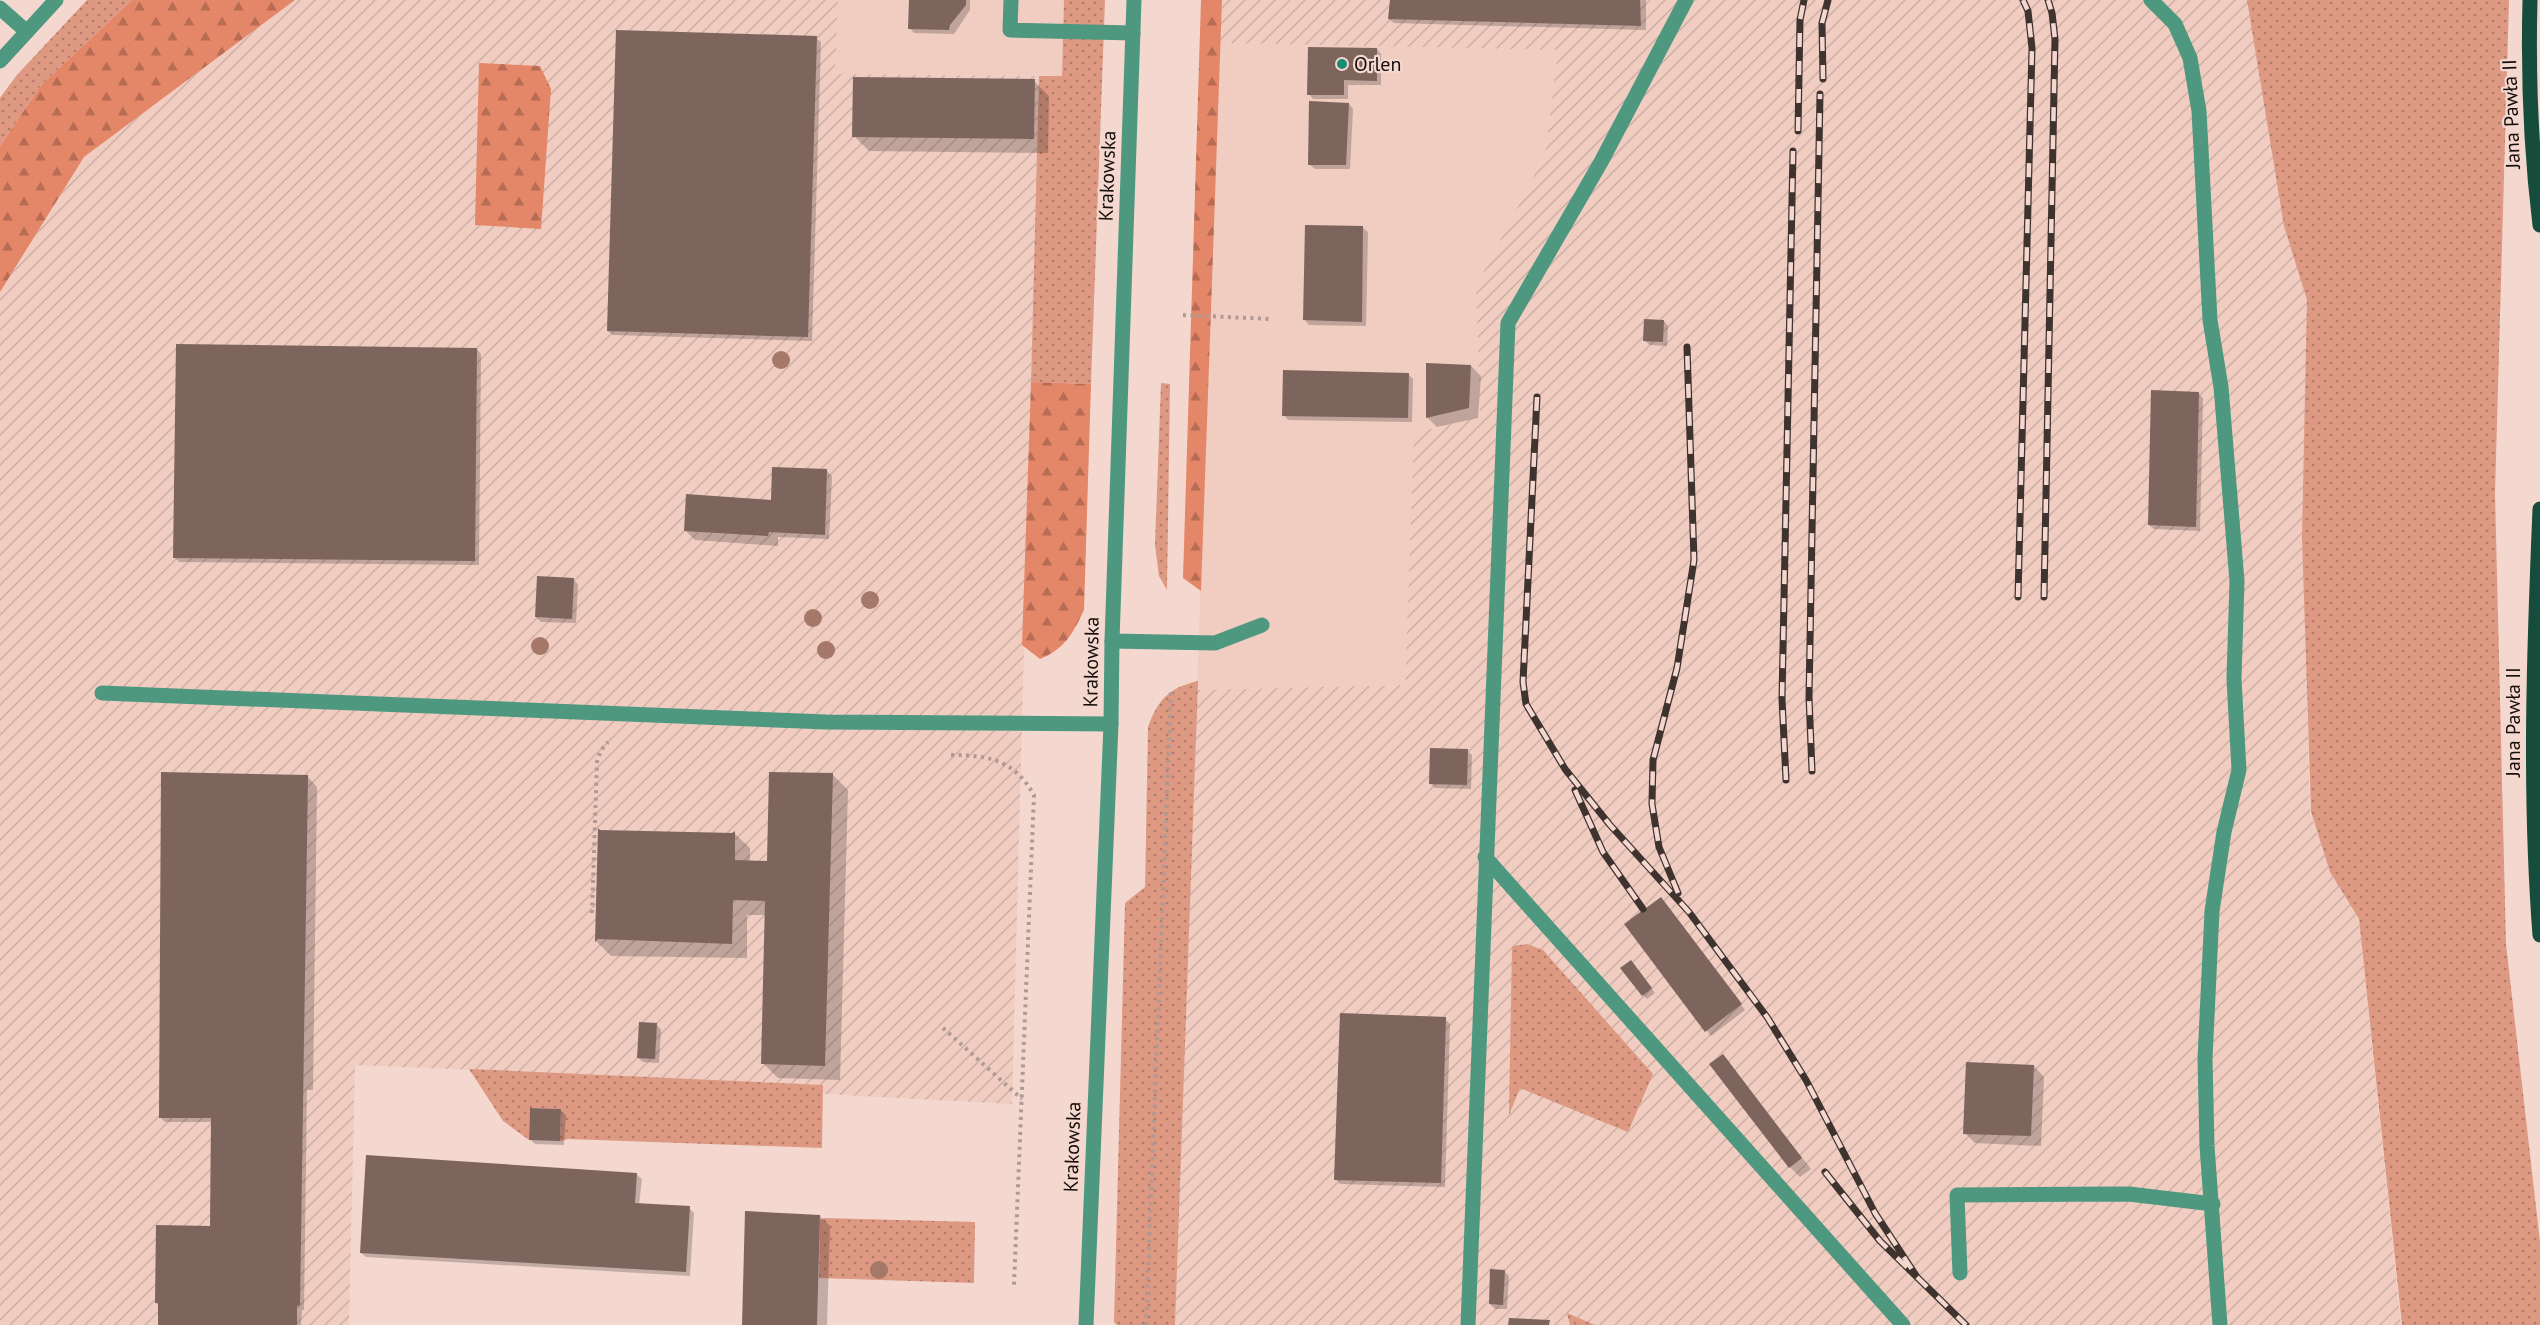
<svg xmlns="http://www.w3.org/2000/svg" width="2540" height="1325" viewBox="0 0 2540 1325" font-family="'PT Sans',sans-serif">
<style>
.built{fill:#f0ccc1}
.industrial{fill:url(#industrial-furrows)}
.grass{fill:url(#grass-dots)}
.forest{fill:url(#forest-firs)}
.shadow{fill:#0003}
.building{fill:#7d655d}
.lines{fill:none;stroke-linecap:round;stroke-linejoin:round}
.path{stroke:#af9992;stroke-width:4;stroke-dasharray:3 4.5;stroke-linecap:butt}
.service{stroke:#4f9880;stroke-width:15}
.tertiary{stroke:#4f9880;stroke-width:15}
.primary{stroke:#164c3c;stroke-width:15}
.rail-casing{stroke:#3e332f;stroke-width:7}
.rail{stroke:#f4d8cf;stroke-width:4.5;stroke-dasharray:14;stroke-linecap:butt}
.tree{fill:#a57869}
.poi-dot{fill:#178c6e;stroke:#f4d8cf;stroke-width:2}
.labels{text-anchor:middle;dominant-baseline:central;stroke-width:4.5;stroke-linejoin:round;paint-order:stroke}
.poi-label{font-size:20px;fill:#150d0a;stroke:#f4d8cf;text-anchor:start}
.street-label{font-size:20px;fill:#150d0a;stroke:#f4d8cf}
</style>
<defs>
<pattern id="industrial-furrows" width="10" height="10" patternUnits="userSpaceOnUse" patternTransform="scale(1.5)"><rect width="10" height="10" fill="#f0ccc1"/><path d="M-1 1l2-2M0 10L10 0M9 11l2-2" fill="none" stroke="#cdaea4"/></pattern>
<pattern id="grass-dots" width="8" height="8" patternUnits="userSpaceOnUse" patternTransform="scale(1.5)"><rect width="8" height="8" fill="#de9983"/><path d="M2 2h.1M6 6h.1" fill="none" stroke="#b37b69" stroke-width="1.8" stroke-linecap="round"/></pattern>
<pattern id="forest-firs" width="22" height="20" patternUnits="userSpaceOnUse" patternTransform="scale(1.5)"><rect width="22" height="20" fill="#e48668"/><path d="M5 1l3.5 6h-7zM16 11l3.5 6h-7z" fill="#b86c54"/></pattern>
</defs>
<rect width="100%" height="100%" fill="#f4d8cf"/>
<path class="built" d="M838 0H1064L1062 76 835 74Z
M1220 43 1558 50 1545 155 1476 286 1480 418 1414 433 1405 685 1197 690Z"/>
<path class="industrial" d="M295 0H838L835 74 1039 76 1012 1104 823 1094V1085L355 1065 349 1325H0V292L84 157Z
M1222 0H2248L2310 298 2303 531 2310 812 2330 871 2359 920 2401 1325H1175L1197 690 1405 685 1414 433 1480 417 1476 286 1545 155 1558 50 1220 43Z"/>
<path class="grass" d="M87 0H132L42 84 0 146V98L16 76Z
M1064 0H1105L1091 384 1031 382 1039 76H1062Z
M2247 0H2509L2495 493 2506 944 2540 1242V1325H2402L2359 919 2330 872 2311 812 2302 537 2307 300 2284 226Z
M1161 383 1170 384 1167 590 1159 576 1155 545Z
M1198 681 1175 1325H1117L1114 1322 1125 903 1145 887 1148 727C1158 700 1168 688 1198 681Z
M1527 944 1543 950 1653 1074 1628 1132 1520 1088 1509 1115 1512 946Z
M469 1069 823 1085 822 1148 568 1139 560 1141 561 1109 530 1108 529 1140 503 1121Z
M824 1218 975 1222 974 1283 819 1278 820 1220Z
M1567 1313 1595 1325H1570Z"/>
<path class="forest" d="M132 0H295L84 157 0 292V146L42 84Z
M1201 0H1222L1201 591 1183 578Z
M479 63 540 66 551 89 541 229 475 225Z
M1031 382 1091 384 1084 610C1073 633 1065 649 1040 659L1022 645Z"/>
<path class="shadow" d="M911 0H970V10L954 34 914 33 910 28Z
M1390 0H1646V30L1394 23 1389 19Z
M816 38 821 42 812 341 613 335 608 331Z
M1377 49 1381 54V85H1348V99H1313L1309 94Z
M1034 81 1049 96 1048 153 869 151 854 136Z
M1349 104 1353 109 1350 169H1315L1310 165Z
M1363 228 1368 232 1366 326 1309 325 1305 320Z
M1664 321 1668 326 1667 346 1650 345 1645 341Z
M477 349 481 354 479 565 179 562 175 557Z
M1471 366 1481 376 1478 418 1437 427 1427 417Z
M1408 374 1413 379 1412 422 1288 420 1284 415Z
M2198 393 2203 398 2200 531 2154 529 2149 525Z
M827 471 832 476 829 539 778 537V546L695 540 685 530 772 501Z
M573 580 578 584 576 623 541 622 536 617Z
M1467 751 1472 755 1471 789 1435 788 1431 784Z
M833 775 848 790 840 1080 778 1078 763 1063 766 915H747V958L611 956 596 941 599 832 734 833 750 848V862L768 863Z
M307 776 317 787 313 1090H307L304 1310H302L301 1325H159L160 1306 156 1303 211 1228 213 1122H165L160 1117Z
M1665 903 1745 1010 1711 1036 1626 924Z
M1635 967 1655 993 1647 999 1643 995Z
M1445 1019 1450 1024 1445 1187 1340 1184 1336 1179Z
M657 1025 661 1030 659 1063 643 1062 638 1058Z
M1723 1056 1811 1169 1800 1177 1790 1167Z
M2034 1066 2044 1077 2041 1146 1975 1143 1965 1133Z
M561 1111 566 1115 564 1145 535 1144 530 1139Z
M637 1175 642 1179 639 1205 689 1208 694 1213 690 1276 366 1257 361 1253Z
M820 1216 830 1226 827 1325H743Z
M1504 1271 1509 1276 1507 1309H1495L1490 1304Z"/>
<path class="building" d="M909 0H966V5L950 25 949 30 908 29Z
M1390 0H1640L1641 26 1388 19Z
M616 30 817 36 808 337 607 331Z
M1308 47 1377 48V81L1344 80V95H1307Z
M853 77 1035 79 1034 139 852 137Z
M1309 101 1349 103 1346 165H1308Z
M1305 225 1363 226 1362 322 1303 320Z
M1644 319 1664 320 1663 342 1643 341Z
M176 344 477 348 475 561 173 558Z
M1426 363 1471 365 1469 408 1426 418Z
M1283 370 1409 373 1408 418 1282 416Z
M2151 390 2199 392 2196 527 2148 525Z
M772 467 827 469 825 535 769 532 768 536 684 531 686 494 771 500Z
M537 576 574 578 572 619 535 617Z
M1430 748 1468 749 1467 785 1429 784Z
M161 772 308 775 300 1305 297 1306V1325H158V1303H155L156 1225 210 1226 211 1118H159Z
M769 772 833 773 825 1066 761 1064 765 901 733 900 732 944 598 939 595 942 598 828 600 830 732 833 735 831V860L767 861Z
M1661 897 1742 1004 1705 1032 1624 924Z
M1631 960 1652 988 1642 996 1620 968Z
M1340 1013 1446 1017 1441 1183 1334 1180Z
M639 1022 657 1023 655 1059 637 1058Z
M1723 1054 1802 1158 1789 1168 1709 1064Z
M1966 1062 2034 1065 2031 1136 1963 1134Z
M530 1108 561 1109 560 1141 529 1140Z
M366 1155 637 1173 635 1203 690 1206 686 1272 360 1253Z
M745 1211 820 1215 817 1325H742Z
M1490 1269 1505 1270 1503 1305 1489 1304Z
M1509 1318 1550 1320 1549 1325H1508Z"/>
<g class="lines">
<path class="path" d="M1183 315 1271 319
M951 755C989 755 1014 760 1034 795L1014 1285
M592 913 597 762 601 750 608 742
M943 1028 1022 1099
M1146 1325 1171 689"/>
<path class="service" d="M1011 0 1010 30 1133 33
M2151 0 2175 24 2190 58 2199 111 2210 320 2221 387 2237 581 2234 679 2239 770 2224 832 2212 911 2205 1059 2207 1146 2220 1325
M0 8 26 31
M1112 641 1215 643 1262 625
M102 693 826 722 1111 724
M1485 857 1903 1325
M1960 1273 1957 1195 2129 1194 2213 1204
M1468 1325 1508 323 1601 162 1686 0"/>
<path class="tertiary" d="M0 61 56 0
M1086 1325 1111 724 1112 641 1134 0"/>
<path class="primary" d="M2530 0C2528 75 2531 151 2540 225
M2540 509C2534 651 2529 793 2540 935"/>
<g class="rail-casing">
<path id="rail" d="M1823 79 1822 23 1828 0
M1798 131 1800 20 1804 0
M1537 397 1523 682 1526 704 1565 769 1610 825 1689 912 1767 1017 1806 1080 1875 1213 1917 1277
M2018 597 2032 48 2028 11 2023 0
M2044 597 2055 39 2052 13 2048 0
M1812 771 1809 697 1820 94
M1786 780 1782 699 1793 151
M1575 790 1603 852 1643 909
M1678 893 1659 847 1652 804 1653 760 1677 668 1694 560 1687 347
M1825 1172 1880 1241 1966 1325"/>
</g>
<use href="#rail" class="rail"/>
</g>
<g class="tree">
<circle cx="781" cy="360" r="9"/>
<circle cx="870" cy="600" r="9"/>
<circle cx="813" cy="618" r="9"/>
<circle cx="540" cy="646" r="9"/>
<circle cx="826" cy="650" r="9"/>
<circle cx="879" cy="1270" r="9"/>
</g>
<circle class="poi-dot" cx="1342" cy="64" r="6"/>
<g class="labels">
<g class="poi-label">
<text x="1354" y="64">Orlen</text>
</g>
<g class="street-label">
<text transform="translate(2511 114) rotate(-92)">Jana Pawła II</text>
<text transform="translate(1107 176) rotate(-88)">Krakowska</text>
<text transform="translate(1091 662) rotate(-89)">Krakowska</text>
<text transform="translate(2513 722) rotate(-90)">Jana Pawła II</text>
<text transform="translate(1072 1147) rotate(-88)">Krakowska</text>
</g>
</g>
</svg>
